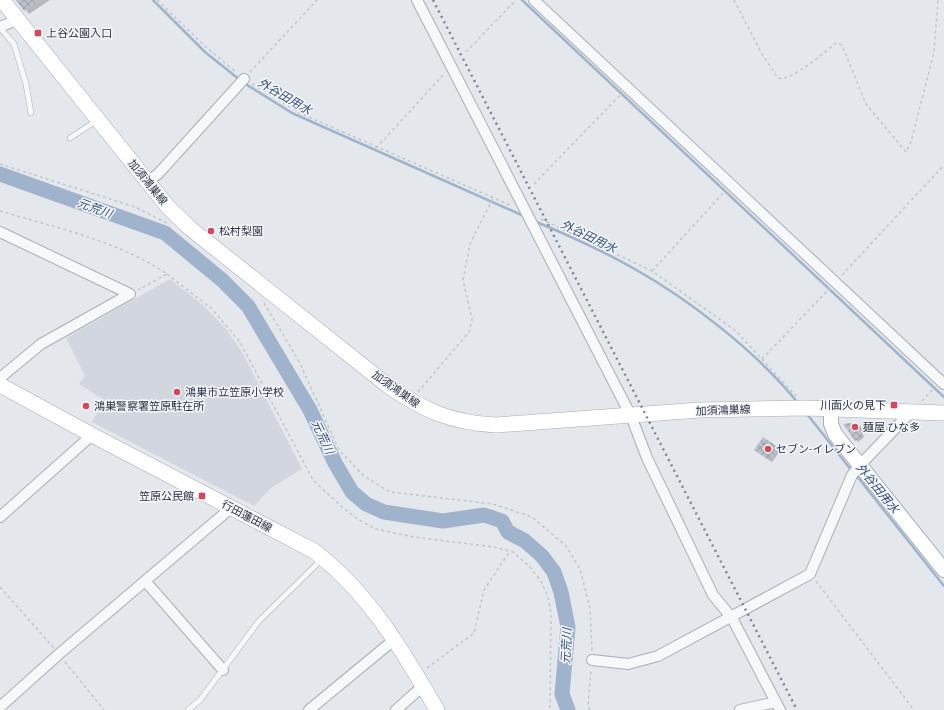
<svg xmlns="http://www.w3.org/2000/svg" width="944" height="710" viewBox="0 0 944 710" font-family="'PT Sans Narrow','Noto Sans JP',sans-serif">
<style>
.built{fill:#d2d6de}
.shadow{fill:#0003}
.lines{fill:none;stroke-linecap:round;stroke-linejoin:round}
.stream{stroke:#9fb4cc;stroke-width:2.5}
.river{stroke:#9fb4cc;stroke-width:15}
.building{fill:url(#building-cross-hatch)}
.lane-casing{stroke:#a9aeb7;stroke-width:6}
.street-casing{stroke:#a9aeb7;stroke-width:12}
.secondary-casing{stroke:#a9aeb7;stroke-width:16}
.primary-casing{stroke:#a3abb8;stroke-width:16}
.path{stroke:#c2c5cb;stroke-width:1.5;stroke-dasharray:3 3;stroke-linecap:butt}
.lane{stroke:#f7f8fa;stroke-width:5}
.street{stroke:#f7f8fa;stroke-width:10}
.secondary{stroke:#fff;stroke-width:14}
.primary{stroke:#fff;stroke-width:15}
.rail{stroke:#7d8696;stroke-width:2.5;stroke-dasharray:2 4;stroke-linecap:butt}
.poi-dot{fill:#d1495b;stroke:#f4f6f9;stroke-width:1.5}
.labels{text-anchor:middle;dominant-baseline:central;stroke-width:3;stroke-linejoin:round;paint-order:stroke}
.poi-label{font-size:11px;fill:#2b3445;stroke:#f4f6f9;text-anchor:start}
.street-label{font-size:11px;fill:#2b3445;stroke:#f4f6f9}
.water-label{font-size:12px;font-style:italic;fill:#34527a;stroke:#f4f6f9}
</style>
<defs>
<pattern id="building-cross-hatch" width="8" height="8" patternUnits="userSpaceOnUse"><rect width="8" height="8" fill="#bbc0ca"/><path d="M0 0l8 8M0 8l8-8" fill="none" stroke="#989da6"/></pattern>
</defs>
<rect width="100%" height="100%" fill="#e4e7ec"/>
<path class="built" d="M170 279 203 305 226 329 243 354 302 469 271 488 254 506 92 422 104 400 79 384 85 376 66 338Z"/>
<path class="shadow" d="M18 0H50L29 14Z
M845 425 859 426 864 437 858 442Z
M778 449 780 451 772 462 757 452Z"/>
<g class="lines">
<path class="stream" d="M153 0 205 52 240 80
M522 0 944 397
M244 83 292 113 524 216
M534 221C568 235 601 250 633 268 690 300 757 352 798 403
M807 414 852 471
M856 475 944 586"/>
<path class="river" d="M0 174 165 233 222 280 248 306 310 410 335 463 352 492 366 504 384 512 443 521 484 515 502 521 508 532 525 541 542 556 554 572 561 592 568 627 562 694 568 710"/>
</g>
<path class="building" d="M16 0H39L24 11Z
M851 423 860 425 862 430 863 435 855 441 843 424Z
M763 437 779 448 770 461 754 450Z"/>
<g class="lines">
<g class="lane-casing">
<path id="lane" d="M0 28 14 44 26 84 31 113
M70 138 96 121
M188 710 200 700 259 621 322 559"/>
</g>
<g class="street-casing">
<path id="street" d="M417 0 631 416 647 458 713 595 732 618 780 710
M534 0 944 384
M0 27 19 19
M148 181 158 174 244 79
M0 232 130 294 41 344 0 378
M0 517 92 435
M146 582 223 670
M592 660 628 664 658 656 810 574 852 475 860 465 910 413
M0 707 59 654 231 508
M309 710 395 639
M396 710 423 686
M740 710 776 702"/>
</g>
<g class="secondary-casing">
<path id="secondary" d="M831 408V424L835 434 944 570"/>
</g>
<g class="primary-casing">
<path id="primary" d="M2 0 168 207 191 229 387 385C423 410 451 423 496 425L700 410 806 408 944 413
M0 385 92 435 314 551C369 593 403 651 437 710"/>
</g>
<path class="path" d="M157 0 206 47 237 73
M734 0 763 56 778 78C791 82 826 51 836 43L842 45 866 104 906 152 911 142 934 52 938 0
M466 52 516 0
M250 72 317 0
M252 84 302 114 512 206
M376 148 445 73
M0 164 135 207 167 223
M534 184 622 93
M0 211C54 227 121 242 167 274L138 290
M541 219 652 271 736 331 796 396
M652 271 725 191
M167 274 212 309 240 342 313 480 343 508 359 520 376 529 414 537 494 547 513 552 529 566 541 581 548 597 551 614 550 710
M842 275 944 165
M264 303 299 361 339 450 364 476 390 492 493 504 532 517 566 546 580 569 590 609 592 651
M762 359 830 288
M418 392 469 332 472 319 463 280 470 244 493 198
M922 401 934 388
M816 581 914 710
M0 587 54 648
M65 662 104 710
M427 668 474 633 484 590 510 551
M590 710 588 706 591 669"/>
<use href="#lane" class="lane"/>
<use href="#street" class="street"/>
<use href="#secondary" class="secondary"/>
<use href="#primary" class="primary"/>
<path class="rail" d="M433 0 797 710"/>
</g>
<g class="poi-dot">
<rect x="34" y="29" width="8" height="8" rx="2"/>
<circle cx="211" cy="231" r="4"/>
<circle cx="177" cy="392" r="4"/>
<rect x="890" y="401" width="8" height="8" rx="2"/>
<circle cx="86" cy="406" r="4"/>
<circle cx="855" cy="427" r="4"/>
<circle cx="768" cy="449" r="4"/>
<rect x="198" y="492" width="8" height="8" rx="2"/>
</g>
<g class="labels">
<g class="poi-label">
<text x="46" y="33">上谷公園入口</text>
<text x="219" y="231">松村梨園</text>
<text x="185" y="392">鴻巣市立笠原小学校</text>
<text x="886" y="405" text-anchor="end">川面火の見下</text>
<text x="94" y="406">鴻巣警察署笠原駐在所</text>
<text x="863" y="427">麺屋 ひな多</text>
<text x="776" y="449">セブン-イレブン</text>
<text x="194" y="496" text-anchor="end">笠原公民館</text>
</g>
<g class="street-label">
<text transform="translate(148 182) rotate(51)">加須鴻巣線</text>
<text transform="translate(396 389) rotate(35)">加須鴻巣線</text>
<text transform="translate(723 410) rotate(-2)">加須鴻巣線</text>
<text transform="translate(247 516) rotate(28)">行田蓮田線</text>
</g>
<g class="water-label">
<text transform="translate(285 96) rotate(30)">外谷田用水</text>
<text transform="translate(95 208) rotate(20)">元荒川</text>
<text transform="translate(589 236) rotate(26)">外谷田用水</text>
<text transform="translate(323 437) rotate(65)">元荒川</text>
<text transform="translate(878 488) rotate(51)">外谷田用水</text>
<text transform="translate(566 646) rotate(-87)">元荒川</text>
</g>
</g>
</svg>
